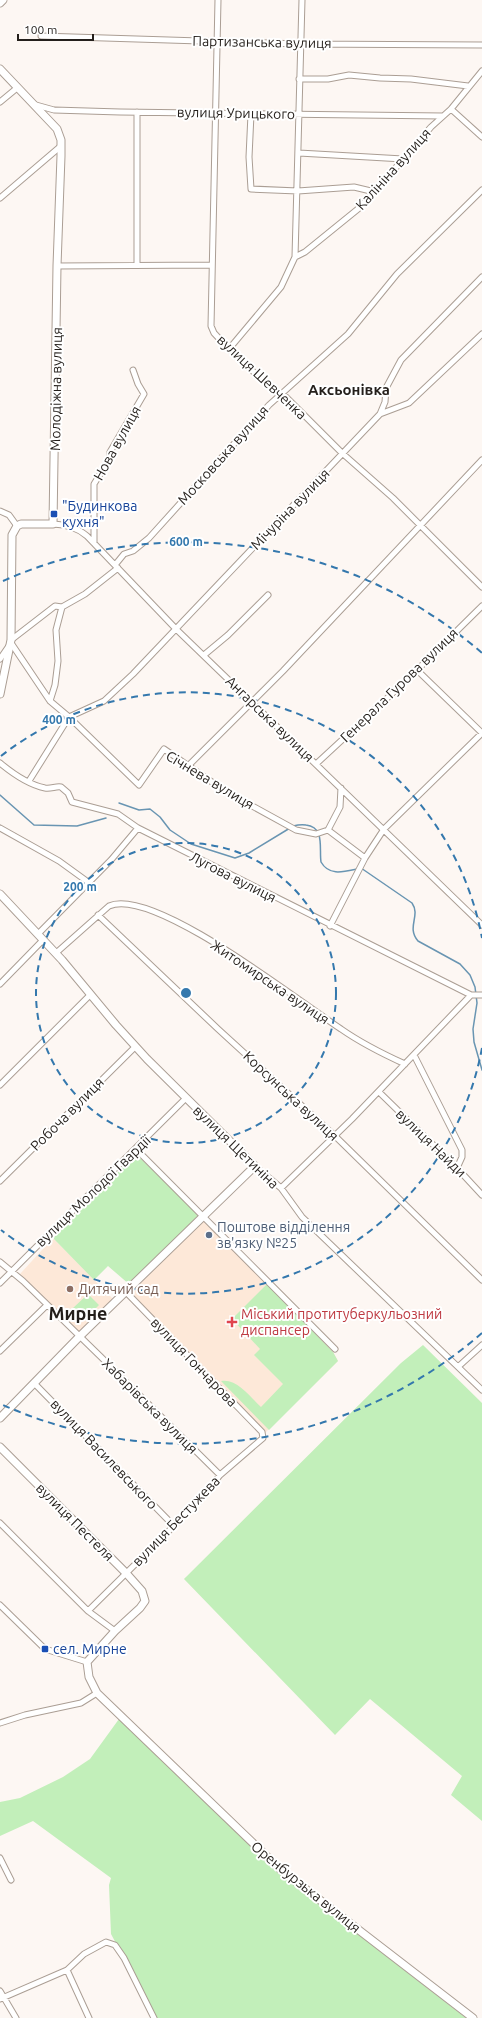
<svg xmlns="http://www.w3.org/2000/svg" width="482" height="2018" viewBox="0 0 482 2018" font-family="Ubuntu,sans-serif">
<style>
.built{fill:#fde8d8}
.green{fill:#c2efba}
.lines{fill:none;stroke-linecap:round;stroke-linejoin:round}
.stream{stroke:#6995b2;stroke-width:1.5}
.street-casing{stroke:#ab9e94;stroke-width:7}
.secondary-casing{stroke:#ab9e94;stroke-width:9}
.street{stroke:#fff;stroke-width:5}
.secondary{stroke:#fff;stroke-width:7}
.ring{fill:none;stroke:#3478ad;stroke-width:2;stroke-dasharray:7 5}
.transit-dot{fill:#1a4fb4;stroke:#fff;stroke-width:1.5}
.service-dot{fill:#5c6f8a;stroke:#fff;stroke-width:1.5}
.education-dot{fill:#8d6e63;stroke:#fff;stroke-width:1.5}
.health-dot{fill:#e0444e;stroke:#fff;stroke-width:1.5}
.labels{text-anchor:middle;dominant-baseline:central;stroke-width:4;stroke-linejoin:round;paint-order:stroke}
.street-label{font-size:14px;fill:#241f1b;stroke:#fff}
.transit-label{font-size:14px;fill:#164399;stroke:#fff;text-anchor:start}
.service-label{font-size:14px;fill:#4e5e75;stroke:#fff;text-anchor:start}
.education-label{font-size:14px;fill:#785e54;stroke:#fff;text-anchor:start}
.health-label{font-size:14px;fill:#be3a42;stroke:#fff;text-anchor:start}
.neighbourhood-label{font-size:15px;font-weight:bold;fill:#241f1b;stroke:#fff}
.district-label{font-size:18px;font-weight:bold;fill:#241f1b;stroke:#fff}
.centre{fill:#3478ad;stroke:#fff;stroke-width:2}
.ring-label{font-size:12px;text-anchor:middle;font-weight:bold;fill:#3478ad;stroke:#fff;stroke-width:4;stroke-linejoin:round;paint-order:stroke}
</style>
<rect width="100%" height="100%" fill="#fdf7f3"/>
<path class="built" d="M204 1219 333 1352 338 1361 265 1433 131 1293Z
M53 1238 113 1299 79 1332 20 1274Z"/>
<path class="green" d="M136 1154 200 1216 130 1285 108 1266 94 1280 53 1238Z
M267 1284 333 1352 338 1361 269 1430 221 1381C237 1378 250 1397 261 1407L283 1384 254 1355 260 1349 232 1319Z
M88 1294 99 1305 84 1320 73 1308Z
M423 1345 482 1403V1821L451 1795 462 1776 370 1699 335 1735 184 1579 401 1363Z
M119 1719 279 1873 466 2018H156L111 1934 109 1885 111 1878 33 1821 0 1836V1802L20 1798 63 1777 90 1759Z"/>
<g class="lines">
<path class="stream" d="M0 795 34 825 77 826 106 818
M119 803 139 810 150 809 160 817 170 830 191 844 235 858 249 853 290 828
M293 826C297 825 301 824 306 825 325 827 319 848 321 862 329 876 343 872 357 869
M361 868 412 903C421 916 406 927 418 941L460 964 470 975 475 987 477 1003 473 1029 474 1042 482 1070"/>
<g class="street-casing">
<path id="street" d="M218 0 211 326 214 333 229 349 272 389 286 397 342 453 393 498 482 587
M41 36 300 44 482 45
M299 79H328L349 75 380 78 411 79 468 86
M0 102 17 88
M36 105 54 110 120 112 443 116
M451 109 482 137
M251 114 249 157 251 189 298 191 354 187 375 192
M299 153 403 159
M0 198 61 146
M295 257 305 252 358 209 379 187 431 127 451 109 482 71
M137 265V112
M57 266 211 265
M229 349 281 287 295 257 302 0
M380 414 409 403 482 334
M0 511 9 515 17 526
M53 524C67 525 76 527 87 536L176 629 482 925
M94 543V484L109 460 110 452 144 394 138 384 133 370
M115 565 124 554 133 551 149 538 269 405 348 334 397 274 482 190
M11 640 55 606 62 607
M204 655 228 635 268 595
M0 659 11 643 50 701 69 717 139 785 164 749 225 791 296 830 316 834 328 830 340 807 341 788
M417 670 482 733
M50 701 55 685 58 661 56 630 62 607 85 594 118 568
M69 717 104 701 133 674 380 414 385 402 386 388 401 360 482 277
M0 763C12 773 30 785 45 788 51 789 56 786 61 787L68 793 72 802 118 814 138 828 471 995
M316 764 410 677 482 606
M188 766 283 671 482 460
M29 781 69 717
M0 828 59 861 88 882
M328 830 365 858
M98 915 218 1029 335 1136 482 1280
M330 926 365 858 384 829 482 733
M38 934 111 860 138 828
M56 953 109 906C153 886 301 1003 341 1029 361 1043 383 1054 405 1064
M0 984 43 940
M414 1055 462 1150V1157L457 1168
M0 1085 90 995
M379 1092 457 1168 482 1195
M136 1149 335 1349
M255 1166 281 1188 302 1217 482 1390
M0 1181 135 1047
M281 1188 352 1119 471 995H482
M0 1262 23 1281 101 1357 220 1475
M0 1283 186 1098
M0 1351 47 1305
M459 1366 482 1345
M34 1383 173 1525
M0 1523 88 1611 115 1631
M0 1605 45 1649 87 1662
M88 1611 199 1501 220 1475 263 1438 262 1432 126 1292
M0 1723 25 1715 81 1703 97 1693
M0 1858 11 1880
M67 1970 89 2018
M0 1991 16 2018
M0 1999 67 1970 84 1954 106 1942 115 1945 124 1958 154 2018"/>
</g>
<g class="secondary-casing">
<path id="secondary" d="M0 3 3 0
M0 69 57 129 61 140V156L57 266 53 524H21L17 526 12 535 11 640 0 694
M0 894 62 960 116 1025 147 1059 255 1166 79 1337 0 1418
M0 1447 126 1573 142 1591 145 1601 140 1608 115 1631 87 1662 89 1677 97 1693 281 1870 473 2018"/>
</g>
<use href="#street" class="street"/>
<use href="#secondary" class="secondary"/>
</g>
<g class="ring">
<circle cx="186" cy="993" r="150"/>
<path d="M482 1048A301 301 0 0 1 1 1230M1 756A301 301 0 0 1 482 938"/>
<path d="M482 1333A451 451 0 0 1 3 1405M3 581A451 451 0 0 1 482 653"/>
</g>
<g class="transit-dot">
<rect x="50" y="510" width="8" height="8" rx="2"/>
<rect x="41" y="1645" width="8" height="8" rx="2"/>
</g>
<circle class="service-dot" cx="209" cy="1235" r="4"/>
<circle class="education-dot" cx="70" cy="1289" r="4"/>
<path class="health-dot" d="M230 1316h4v4h4v4h-4v4h-4v-4h-4v-4h4z"/>
<g class="labels">
<g class="street-label">
<text transform="translate(262 42) rotate(1)">Партизанська вулиця</text>
<text transform="translate(236 113) rotate(1)">вулиця Урицького</text>
<text transform="translate(393 169) rotate(-48)">Калініна вулиця</text>
<text transform="translate(262 377) rotate(43)">вулиця Шевченка</text>
<text transform="translate(56 389) rotate(-89)">Молодіжна вулиця</text>
<text transform="translate(117 443) rotate(-61)">Нова вулиця</text>
<text transform="translate(223 455) rotate(-48)">Московська вулиця</text>
<text transform="translate(290 509) rotate(-46)">Мічуріна вулиця</text>
<text transform="translate(399 685) rotate(-44)">Генерала Гурова вулиця</text>
<text transform="translate(270 719) rotate(44)">Ангарська вулиця</text>
<text transform="translate(210 780) rotate(31)">Січнева вулиця</text>
<text transform="translate(233 877) rotate(27)">Лугова вулиця</text>
<text transform="translate(270 982) rotate(34)">Житомирська вулиця</text>
<text transform="translate(291 1096) rotate(43)">Корсунська вулиця</text>
<text transform="translate(67 1114) rotate(-45)">Робоча вулиця</text>
<text transform="translate(431 1143) rotate(44)">вулиця Найди</text>
<text transform="translate(236 1147) rotate(44)">вулиця Щетиніна</text>
<text transform="translate(93 1191) rotate(-44)">вулиця Молодої Гвардії</text>
<text transform="translate(194 1362) rotate(46)">вулиця Гончарова</text>
<text transform="translate(150 1406) rotate(45)">Хабарівська вулиця</text>
<text transform="translate(104 1454) rotate(46)">вулиця Василевського</text>
<text transform="translate(176 1521) rotate(-46)">вулиця Бестужева</text>
<text transform="translate(75 1522) rotate(45)">вулиця Пестеля</text>
<text transform="translate(306 1887) rotate(39)">Оренбурзька вулиця</text>
</g>
<g class="transit-label">
<text x="62" y="506">"Будинкова<tspan x="62" dy="16">кухня"</tspan></text>
<text x="53" y="1649">сел. Мирне</text>
</g>
<g class="service-label">
<text x="217" y="1227">Поштове відділення<tspan x="217" dy="16">зв'язку №25</tspan></text>
</g>
<g class="education-label">
<text x="78" y="1289">Дитячий сад</text>
</g>
<g class="health-label">
<text x="241" y="1314">Міський протитуберкульозний<tspan x="241" dy="16">диспансер</tspan></text>
</g>
<g class="neighbourhood-label">
<text x="349" y="389">Аксьонівка</text>
</g>
<g class="district-label">
<text x="78" y="1313">Мирне</text>
</g>
</g>
<circle cx="186" cy="993" r="6" class="centre"/>
<g class="ring-label">
<text x="186" y="546">600 m</text>
<text x="59" y="724">400 m</text>
<text x="80" y="891">200 m</text>
</g>
<path d="M18 34v6h75v-6" fill="none" stroke="#241f1b" stroke-width="2"/>
<text x="24" y="34" font-size="12" fill="#241f1b" stroke="#ffffff" stroke-width="3" paint-order="stroke">100 m</text>
</svg>
